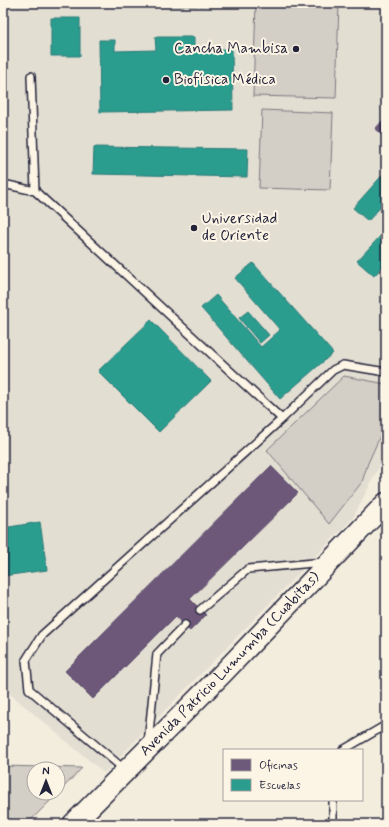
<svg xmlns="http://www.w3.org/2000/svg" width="389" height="827" viewBox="0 0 389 827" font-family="Mynerve,sans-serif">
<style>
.built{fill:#e3ded2}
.green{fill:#d4cfc6;stroke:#7b7880}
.offices{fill:#6d597a;stroke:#564867}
.schools{fill:#2a9d8f;stroke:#287876}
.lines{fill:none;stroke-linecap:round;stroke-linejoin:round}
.service-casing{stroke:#22223b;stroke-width:10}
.secondary-casing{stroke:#22223b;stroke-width:23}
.service{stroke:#fcf5e5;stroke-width:7}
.secondary{stroke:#fcf5e5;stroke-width:20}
.poi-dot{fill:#22223b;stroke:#fcf5e5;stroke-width:1.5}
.labels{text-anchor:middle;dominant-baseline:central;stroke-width:4;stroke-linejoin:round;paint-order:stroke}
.poi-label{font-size:15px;fill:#22223b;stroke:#fcf5e5;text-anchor:start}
.street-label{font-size:15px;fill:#22223b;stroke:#fcf5e5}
</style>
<rect width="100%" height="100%" fill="#f3edde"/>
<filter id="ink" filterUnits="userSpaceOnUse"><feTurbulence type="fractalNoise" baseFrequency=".025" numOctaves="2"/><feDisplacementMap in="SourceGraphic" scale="8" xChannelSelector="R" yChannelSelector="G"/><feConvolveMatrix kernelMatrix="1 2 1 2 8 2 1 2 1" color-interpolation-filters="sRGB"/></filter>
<g filter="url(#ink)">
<path class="built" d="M3 3H386V453L353 518 104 773 3 688Z"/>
<path class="green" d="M256 3H339L336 98 253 96Z
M262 110 333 113 330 190 259 188Z
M344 376 386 384V423L368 463 362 482 329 524 267 450Z
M3 766 82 768 58 793V769H34V793H58L27 824H3Z"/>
<path class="offices" d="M386 117V139L375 129Z
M271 466 298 493 190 599 206 615 190 631 176 616 93 699 65 671Z"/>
<path class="schools" d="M86 3H233V6Z
M51 18H80V56H51Z
M155 37H194V50L232 49 233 110 100 112 99 40H115V51L156 50Z
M94 147 248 149 247 177 93 174Z
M386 171V201L368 221 353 208Z
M386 230V263L374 276 357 261Z
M253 263 333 353 280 399 201 308 216 295 261 347 280 330 235 278Z
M248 311 269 335 260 343 239 318Z
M151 320 211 381 159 432 98 371Z
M40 522 47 570 3 576V528Z"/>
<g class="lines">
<g class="service-casing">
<path id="service" d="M31 76 35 191
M3 184 35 191 282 419
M200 610 248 569 324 562
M148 743 157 654 185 625
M343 750 386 725
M125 770 29 689 26 660 42 635 282 419 333 370 343 365 386 372
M333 800V824"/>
</g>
<g class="secondary-casing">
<g id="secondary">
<path id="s1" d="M73 824 223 673 386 503"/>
</g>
</g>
<use href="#service" class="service"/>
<use href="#secondary" class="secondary"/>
</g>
</g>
<g class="poi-dot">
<circle cx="296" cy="49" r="4"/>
<circle cx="166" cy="80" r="4"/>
<circle cx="194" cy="228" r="4"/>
</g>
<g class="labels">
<g class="poi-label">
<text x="288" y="49" text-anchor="end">Cancha Mambisa</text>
<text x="174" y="80">Biofísica Médica</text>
<text x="202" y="219">Universidad<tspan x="202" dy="17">de Oriente</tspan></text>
</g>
<g class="street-label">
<text stroke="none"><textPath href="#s1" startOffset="224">Avenida Patricio Lumumba (Cuabitas)</textPath></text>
</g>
</g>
<rect width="389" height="827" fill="none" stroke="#fcf5e5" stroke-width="16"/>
<rect x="8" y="8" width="373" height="811" fill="none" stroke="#22223b" stroke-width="1.5" filter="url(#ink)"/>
<rect x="223" y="749" width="140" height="52" fill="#fcf5e5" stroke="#a5a1a1"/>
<rect x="231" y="759" width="20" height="12" fill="#6d597a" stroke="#a5a1a1"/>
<text x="259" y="769" font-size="12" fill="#22223b">Oficinas</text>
<rect x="231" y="779" width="20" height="12" fill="#2a9d8f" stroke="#a5a1a1"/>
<text x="259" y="789" font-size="12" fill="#22223b">Escuelas</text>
<g transform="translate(46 781)"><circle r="19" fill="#fcf5e5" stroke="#a5a1a1"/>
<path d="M0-3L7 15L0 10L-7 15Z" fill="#22223b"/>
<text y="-6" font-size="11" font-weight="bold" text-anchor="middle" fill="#22223b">N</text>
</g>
</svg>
